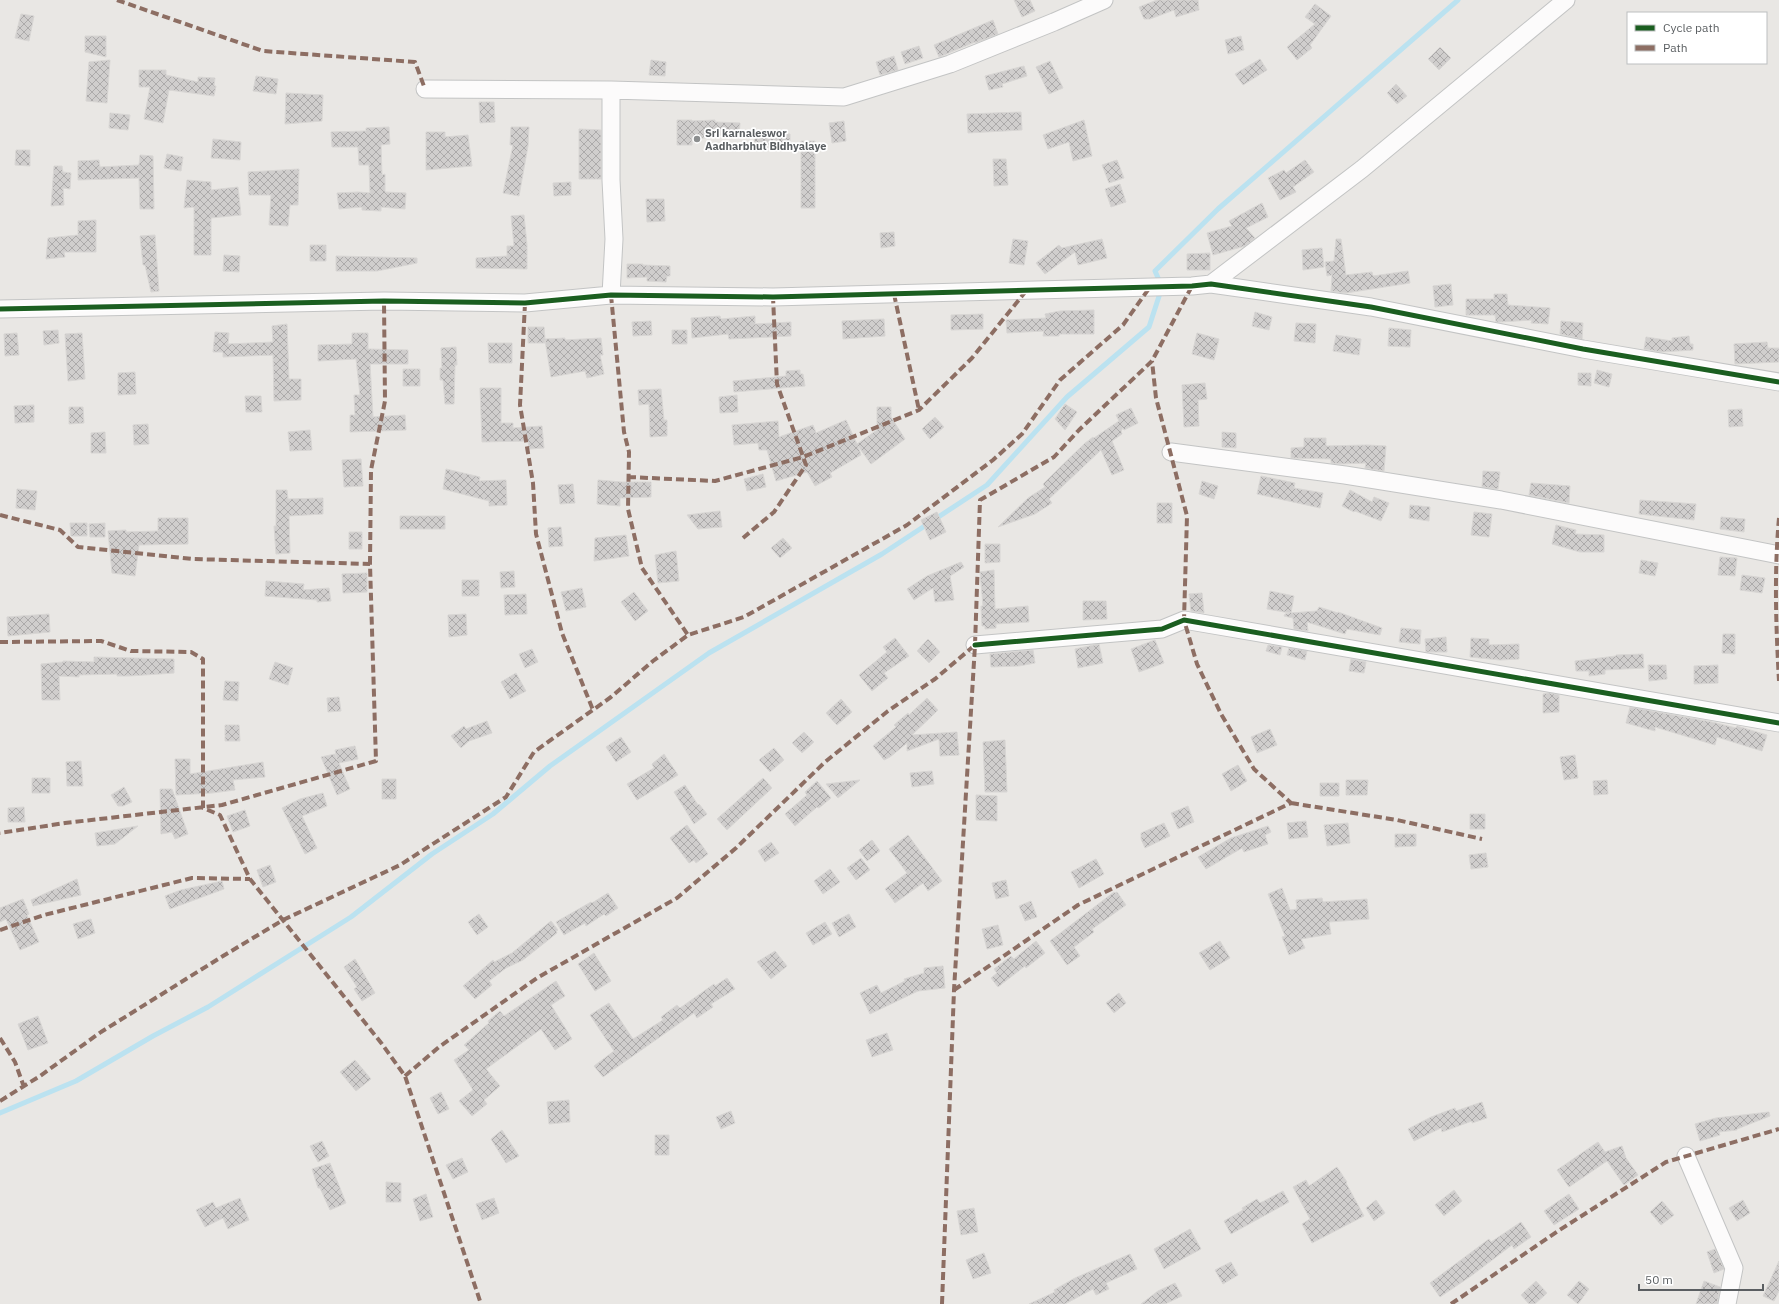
<svg xmlns="http://www.w3.org/2000/svg" width="1779" height="1304" viewBox="0 0 1779 1304" font-family="'IBM Plex Sans',sans-serif">
<style>
.lines{fill:none;stroke-linecap:round;stroke-linejoin:round}
.stream{stroke:#bbe2f0;stroke-width:5}
.building{fill:url(#building-cross-hatch);stroke:#d8d6d4}
.minor-casing{stroke:#c3c4c4;stroke-width:19}
.minor{stroke:#fcfbfb;stroke-width:17}
.quiet{stroke:#8d6e63;stroke-width:4;stroke-dasharray:8 4;stroke-linecap:butt}
.cycleway-casing{stroke:#fff;stroke-width:8}
.cycleway{stroke:#1b5e20;stroke-width:5}
.poi-dot{fill:#8c8e8f;stroke:#fff;stroke-width:1.5}
.labels{text-anchor:middle;dominant-baseline:central;stroke-width:3.5;stroke-linejoin:round;paint-order:stroke}
.poi-label{font-size:11px;font-weight:bold;fill:#5a5e61;stroke:#fff;text-anchor:start}
</style>
<defs>
<pattern id="building-cross-hatch" width="8" height="8" patternUnits="userSpaceOnUse"><rect width="8" height="8" fill="#d0cecd"/><path d="M0 0l8 8M0 8l8-8" fill="none" stroke="#acaaaa"/></pattern>
</defs>
<rect width="100%" height="100%" fill="#e9e7e4"/>
<g class="lines">
<path class="stream" d="M0 1113 76 1081 153 1036 208 1007 351 917 432 854 493 814 550 766 709 653 882 554 987 485 1067 397 1149 327 1162 287 1155 271 1218 209 1458 0"/>
</g>
<path class="building" d="M1014 0H1030L1035 11 1022 17Z
M1157 0H1198L1199 10 1176 17 1174 10 1150 19H1144L1139 7Z
M1315 4 1331 16 1310 45 1312 48 1297 60 1287 47 1315 24 1305 17Z
M21 14 34 16 29 41 15 38Z
M993 20 998 34 975 43V42L939 57 934 45Z
M85 36H106V57L85 52Z
M1241 36 1244 50 1228 54 1225 40Z
M919 46 923 58 905 64 901 52Z
M1440 47 1451 58 1439 70 1428 59Z
M894 56 898 70 880 75 876 62Z
M1260 59 1267 70 1243 85 1235 74Z
M110 60 107 103 86 101 89 62Z
M651 60 666 62 665 76 649 75Z
M1050 61 1063 88 1049 94 1036 67Z
M1024 66 1027 76 1002 84 1003 87 989 90 985 76Z
M139 70H166V75L198 82V77L215 78 214 86H216L214 96 169 90 163 123 144 119 150 87H139Z
M256 76 278 79 276 94 253 91Z
M1396 84 1407 96 1397 104 1387 93Z
M286 93 323 95 322 121 285 124Z
M479 102H494L495 122 480 123Z
M1021 112 1022 130 968 133 967 114Z
M110 113 130 115 128 130 109 128Z
M677 120H692V121L715 120V122L740 123 739 136 716 135V137L692 139V145H677Z
M1084 120 1092 156 1073 161 1069 142 1048 149 1043 135Z
M844 121 846 141 832 143 829 123Z
M389 127 390 144 381 145 382 175 385 174V192L406 193 405 209 381 207V211L362 210V207L339 209 337 193 358 192 370 193 369 165H359L358 147H332L331 132 366 131V128Z
M511 127H529L528 146 519 196 503 193 513 145H510Z
M579 129 601 130V179H579Z
M426 132H445V137L468 135 472 166 426 170Z
M755 133 790 134V148H754Z
M213 139 241 142 240 160 211 158Z
M801 141H815V208H801Z
M16 150H30V166L15 165Z
M167 154 183 157 181 171 164 168Z
M140 155 153 156 154 209H140L139 178 78 180V161L99 160 100 167 139 165Z
M993 159H1006L1008 185 994 186Z
M1117 160 1124 178 1109 183 1102 165Z
M1305 160 1314 172 1293 187 1296 192 1280 200 1268 178 1284 170 1286 173Z
M54 166H62L63 172 71 173 70 189 63 188 64 205 51 206Z
M299 169 298 205H290L288 226 269 225 271 195H249L248 172Z
M187 180 211 182V190L238 187 241 215 211 218V255H194V207L184 208Z
M571 182V195L554 196 553 183Z
M1120 184 1126 202 1111 207 1105 189Z
M646 199H664L665 221 647 222Z
M1262 203 1268 217 1246 228 1255 238 1245 246 1213 255 1207 233 1232 226 1229 221Z
M524 215 527 245V269L476 268V258L507 256V246H514L511 216Z
M96 220V252H64L65 257 46 259 48 238 78 235V221Z
M894 232 895 246 881 248 880 233Z
M155 235 159 291 151 292 145 265H143L140 236Z
M1013 239 1028 241 1024 265 1009 263Z
M1102 239 1107 258 1078 265 1075 252 1045 274 1036 263 1059 245 1062 248Z
M1336 239H1341L1346 275 1372 272 1373 276 1408 271 1410 283 1346 293 1331 291 1332 275 1327 276 1325 262 1334 261Z
M310 245H326V261H310Z
M1322 248 1324 267 1303 270 1302 250Z
M1210 253V270H1187V254Z
M224 255 240 256 239 272 223 271Z
M336 256 417 258V263L377 271H336Z
M627 264H643V265L670 266V276H667L666 282 647 281V277L627 278Z
M1451 284 1453 305 1435 307 1433 286Z
M1494 294H1507L1508 305 1550 308 1548 324 1531 323 1532 320 1500 322H1496L1495 315H1466V299H1494Z
M1094 310V334H1059V336H1043L1044 331 1007 333 1006 320 1046 318 1045 314 1060 311Z
M1255 312 1272 317 1269 330 1252 326Z
M983 314V329L951 330V315Z
M720 316 721 319 755 316V324L791 322V336L729 339 728 334 692 338 691 318Z
M884 319 885 336 843 339 842 321Z
M651 321 652 335 633 336 632 322Z
M1561 321 1583 323 1582 339 1560 334Z
M1296 323 1316 324 1315 343 1294 341Z
M287 324 289 379H301V400L274 401 273 355 223 357V352H213L215 332 229 333 228 344 273 342 272 326Z
M528 327H544L545 339 565 338V340L601 338 603 355H600L604 374 587 378 585 371 551 377 545 340V343H528Z
M1389 328 1411 330 1410 347 1388 346Z
M58 330 59 343 44 345 43 331Z
M672 330H687V344H672Z
M17 333 19 355 5 356 4 334Z
M82 333 85 379 68 381 65 334Z
M352 333H368V349L408 350V364H370L373 417 405 415 406 430 350 432V415H355L354 395H360L356 359 318 361V345L352 344Z
M1197 333 1219 339 1214 360 1192 354Z
M1336 335 1361 339 1359 355 1333 351Z
M1689 336 1690 344H1693V350L1661 352 1644 349 1646 337 1672 341V338Z
M1767 342 1768 348H1779V362L1735 364 1734 344Z
M488 343H512V363H489Z
M456 347 457 365H455L454 404H445L443 380H440V368H442L441 348Z
M403 369H420V386H403Z
M800 370V374H803L805 386 734 392 733 381 786 376V371Z
M1597 370 1612 374 1609 387 1594 383Z
M135 372 136 394 118 395V373Z
M1578 373H1591V386L1578 385Z
M1205 383 1207 399 1198 400 1199 426 1184 427 1182 385Z
M480 388H501V423H513V428L542 426 544 448 529 449 528 441 482 442Z
M661 389 664 420H667V436L650 437 649 404 639 405 638 390Z
M737 395 738 412 720 413 719 397Z
M245 396H261L262 412H246Z
M1065 404 1077 412 1065 430 1055 419Z
M34 405V422L15 423 14 406Z
M69 407H83L84 423 69 424Z
M877 407H891V417L905 439 871 464 858 446 861 455 830 473 832 477 815 486 807 472 776 481 767 450H759L758 443 734 445 732 425 778 421 779 437 813 425 816 433 846 420 857 444 877 430Z
M1131 408 1138 423 1124 430 1123 428 1121 431 1122 434 1112 441 1124 470 1112 475 1101 450 1049 499 1052 503 1035 514 998 527 1028 498 1045 487 1043 484 1084 444 1093 437 1094 438 1119 421 1116 415Z
M1742 409 1743 426 1729 427 1728 410Z
M935 417 944 427 930 439 922 429Z
M148 424 149 444 134 445 133 425Z
M310 430 312 450 290 451 288 432Z
M105 432 106 453H91V433Z
M1222 432 1236 433V448L1222 447Z
M1304 438H1326V446L1367 445 1386 446 1384 471 1365 468 1366 463 1340 464 1331 463V459L1291 458V448L1304 447Z
M361 459 363 486 344 487 342 460Z
M446 469 480 477 479 481 506 480 507 505 489 506V501L443 489Z
M1483 471 1500 472 1498 489 1482 487Z
M763 474 766 487 747 491 744 479Z
M1261 476 1295 483 1294 488 1323 493 1320 508 1257 494Z
M598 480 621 482H651V497L620 498V506L597 504Z
M1202 481 1218 486 1214 499 1199 494Z
M1531 483 1570 486 1569 503 1529 495Z
M573 484 575 503 560 504 558 485Z
M17 489 37 491 35 510 16 508Z
M276 490H287L288 499 323 498V514L289 516 290 553 276 554 274 526H276Z
M1350 490 1372 502 1374 497 1389 503 1381 521 1355 511 1354 512 1342 506Z
M1640 500 1696 504 1694 520 1639 514Z
M1157 503H1172V523H1157Z
M1410 505 1430 507 1429 521 1409 518Z
M720 511 722 527 698 529 687 515Z
M937 512 946 532 930 540 921 520Z
M1474 512 1492 514 1489 537 1471 535Z
M400 516H445V529H400Z
M1721 517 1745 519 1744 532 1720 529Z
M158 518H188V544L139 545 135 576 112 573 108 531 126 530V532L158 531Z
M70 523H87V536H71Z
M105 523V537H90L89 524Z
M1556 525 1576 530 1575 534 1604 535V552H1580L1552 544Z
M561 527 563 546 549 547 548 528Z
M349 532H362V549H349Z
M626 535 629 556 594 561 595 538Z
M783 538 792 548 780 558 771 548Z
M985 544H1000V562L985 563Z
M676 551 679 581 658 583 655 555Z
M1720 557 1737 558 1735 576 1718 575Z
M1641 560 1658 563 1655 576 1639 573Z
M961 562 964 567 950 576 954 600 935 602 933 588 914 600 907 589 927 576Z
M994 570 995 609 1028 606 1029 622 996 624V628L985 629V626H982L981 606H983L980 572Z
M514 571 515 587 501 588 500 572Z
M367 573V592L343 593 342 574Z
M1742 575 1765 578 1762 593 1740 590Z
M462 580H479V596H462Z
M266 581 304 584 303 590 329 588 331 601 317 602V600L265 596Z
M582 588 586 607 566 611 561 592Z
M1270 591 1294 596 1291 613 1317 611 1319 607 1338 613V612L1382 628 1380 635 1347 629 1345 634 1307 622 1308 631 1294 629 1293 618 1284 616 1285 614 1290 613 1267 609Z
M634 592 648 611 635 621 621 602Z
M1202 593 1204 613 1191 611 1189 594Z
M526 594 527 614 505 615 504 595Z
M1083 601H1106L1107 619 1083 620Z
M49 614 50 632 8 636 7 617Z
M466 614 467 635 449 637 448 615Z
M1401 628 1421 630 1420 644 1399 642Z
M1723 634H1735V654L1722 653Z
M1446 637 1447 652H1426L1425 639Z
M895 638 909 656 884 673 888 678 872 691 859 675 887 652 883 647Z
M1471 638 1489 639V645L1519 644V659L1500 660 1470 657Z
M928 639 940 652 929 663 917 651Z
M1155 640 1164 663 1139 672 1131 649Z
M1099 644 1103 663 1078 668 1075 649Z
M1268 645 1282 647 1280 655 1266 651Z
M1289 648 1307 651 1305 660 1287 655Z
M532 649 538 662 525 668 519 654Z
M1033 650 1035 663 1019 666 991 667 990 654Z
M1643 654 1644 668 1605 670V674L1589 676V671H1576L1575 661 1616 656V655Z
M94 657 174 659V673L129 676H117V674L79 675V677L59 676 60 700H42L41 664 63 662V661L94 662Z
M1351 659 1366 662 1364 673 1349 671Z
M275 662 293 668 288 685 269 679Z
M1648 665H1666L1667 679 1649 681Z
M1718 665V683L1694 684V666Z
M516 673 526 691 510 699 501 682Z
M225 681 239 682 238 701 223 700Z
M1549 693 1559 695V712L1543 713V694Z
M339 697 341 711 328 712 327 698Z
M927 698 938 710 912 735 957 732 959 755 940 756 939 739 907 751V743L890 757 884 760 873 746 896 727 894 725 908 713 909 715Z
M841 699 852 712 837 725 826 713Z
M1630 707 1712 722 1736 728 1737 726 1767 735 1762 751 1717 737 1715 745 1655 727V731L1626 723Z
M487 721 492 733 469 741 461 748 451 736 464 726 466 729Z
M225 725H239L240 741H225Z
M1270 729 1277 745 1257 753 1251 737Z
M804 732 814 742 802 753 792 743Z
M621 737 631 752 616 762 606 747Z
M1005 740 1007 792H985L983 742Z
M355 746 358 759 339 763 350 789 337 795 321 757 335 754 337 760 335 750Z
M774 748 784 760 770 772 759 760Z
M664 754 678 775 637 800 627 784 654 768 652 764Z
M1575 755 1578 778 1564 780 1560 757Z
M175 759H190V774L263 762 265 777 233 780 235 790 212 793 176 795Z
M81 761 83 786H67L66 762Z
M1238 765 1247 781 1231 791 1222 774Z
M932 771 934 784 912 787 910 773Z
M32 778H50V793H32Z
M763 778 772 788 727 830 717 819Z
M382 779H396V799H382Z
M860 780 838 798 826 784Z
M1346 780H1368L1367 795H1346Z
M1607 780 1608 794 1594 795 1593 781Z
M817 781 831 798 819 808 817 807 795 826 785 814 807 795 805 792Z
M1320 783H1339V796H1320Z
M685 785 698 805 699 804 707 814 694 824 674 792Z
M124 787 132 802 123 806H118L111 795Z
M160 789H172L188 834 175 839 172 832 161 834Z
M323 793 327 806 302 816 317 848 305 854 282 808 300 799Z
M976 795 997 796V821L976 820Z
M1188 806 1194 822 1178 829 1171 813Z
M24 807 25 822H8V808Z
M245 810 250 826 233 832 227 816Z
M1470 814H1485V829H1470Z
M1306 821 1308 837 1289 839 1287 823Z
M1164 823 1170 836 1145 848 1141 839V833Z
M1348 823 1350 843 1327 846 1324 825Z
M687 825 708 854 696 863 694 860 689 863 670 838Z
M138 826 115 844 97 846 95 833Z
M1268 826 1271 832 1265 835 1268 844 1244 852 1242 848 1206 869 1198 857 1231 838Z
M1395 834H1416V846L1395 847Z
M908 835 942 881 928 891 923 883 895 903 885 889 907 873 889 849Z
M872 840 880 851 867 861 859 850Z
M771 842 779 853 765 862 758 851Z
M1486 853 1488 867 1471 869 1469 855Z
M861 858 870 870 856 880 847 868Z
M1096 859 1104 874 1079 888 1071 872Z
M270 865 276 882 263 887 257 870Z
M830 869 840 882 823 894 814 881Z
M77 879 81 895 33 906 31 900Z
M1006 880 1009 896 996 899 992 883Z
M222 881 224 889 170 909 165 896 181 890Z
M1282 888 1290 910 1297 909 1296 900 1322 898 1323 902 1367 899 1369 919 1329 922 1331 934 1301 939 1305 948 1289 955 1282 937 1285 936 1268 894Z
M1114 892 1115 893 1117 892 1126 905 1092 929 1094 932 1074 947 1080 956 1067 965 1050 941Z
M608 893 618 908 606 916 604 914 586 926 585 923 564 935 556 922 591 902 592 903Z
M23 899 29 914 27 915 39 942 20 950 6 919 0 922V908Z
M1031 901 1037 917 1025 921 1019 906Z
M479 914 488 927 477 935 468 922Z
M849 914 856 927 839 937 832 923Z
M91 919 95 933 78 939 73 924Z
M551 921 558 930 556 931 557 933 523 960 506 968 489 981 492 985 475 999 463 986 493 960 494 962 512 953Z
M825 922 832 934 813 945 806 933Z
M998 925 1003 945 987 949 982 929Z
M1036 941 1045 953 1026 968 1025 966 998 987 991 978 997 973 994 969 1011 956 1014 959Z
M1220 941 1230 958 1210 970 1199 953Z
M775 951 787 966 771 979 757 962Z
M594 953 611 981 595 991 578 964Z
M355 959 375 993 362 1001 354 989 357 987 344 967Z
M943 966 945 988 918 991 870 1014 860 993 877 985 881 993 905 981 904 979 924 973V968Z
M727 978 735 989 711 1004 713 1007 697 1018 694 1013 603 1077 594 1066 614 1051 590 1015 609 1003 633 1039 663 1020 661 1017 677 1005 680 1008 714 984 715 986Z
M556 981 565 996 551 1005 572 1039 555 1050 541 1029 486 1069 500 1086 484 1100 487 1104 472 1116 459 1101 473 1090 454 1060 469 1050 464 1045 489 1023 488 1021 500 1011 504 1016Z
M1119 993 1126 1003 1114 1013 1106 1003Z
M38 1016 48 1043 28 1050 18 1024Z
M887 1033 893 1050 872 1057 866 1040Z
M355 1060 371 1079 356 1091 340 1072Z
M441 1092 449 1109 438 1114 430 1098Z
M569 1100 570 1122 549 1124 547 1102Z
M1482 1102 1487 1118 1472 1123V1121L1442 1132 1441 1128 1414 1141 1408 1129 1431 1117 1455 1108 1456 1111Z
M731 1111 735 1123 721 1129 716 1117Z
M1769 1112 1770 1116 1737 1129V1130L1719 1132 1720 1135 1700 1141 1695 1124 1716 1118Z
M502 1130 519 1156 506 1163 491 1139Z
M655 1135H669V1155H655Z
M322 1141 329 1156 318 1162 310 1146Z
M1598 1142 1605 1152 1622 1146 1626 1158 1638 1175 1624 1185 1607 1161 1569 1187 1557 1170Z
M462 1158 468 1172 453 1179 446 1165Z
M330 1163 346 1203 330 1210 320 1188H318L312 1169Z
M1337 1167 1347 1182 1346 1183 1364 1216 1312 1243 1302 1224 1310 1219 1293 1187 1306 1180 1309 1186Z
M386 1182 401 1183V1202H386Z
M1454 1190 1462 1201 1444 1216 1435 1205Z
M1283 1191 1289 1202 1231 1234 1224 1221 1243 1210 1242 1208 1257 1199 1260 1203Z
M426 1194 433 1217 420 1221 413 1199Z
M1569 1194 1579 1209 1554 1225 1544 1211Z
M240 1198 249 1220 228 1229 223 1218 205 1227 196 1210 213 1202 216 1208Z
M494 1198 499 1213 482 1220 476 1204Z
M1376 1200 1385 1213 1374 1221 1366 1208Z
M1743 1200 1750 1213 1737 1221 1729 1208Z
M1662 1201 1674 1215 1661 1225 1650 1212Z
M974 1208 978 1232 961 1235 957 1211Z
M1521 1222 1531 1237 1514 1249 1512 1245 1471 1276 1440 1297 1430 1283 1489 1239 1491 1242Z
M1190 1229 1201 1249 1164 1269 1154 1249Z
M1715 1249 1724 1269 1714 1273 1707 1252Z
M984 1253 991 1273 973 1279 966 1260Z
M1130 1254 1137 1269 1106 1283 1109 1289 1096 1295 1093 1289 1065 1304H1029L1055 1292 1054 1290 1075 1278Z
M1779 1261V1291L1774 1301 1763 1296Z
M1231 1262 1238 1275 1223 1284 1215 1270Z
M1536 1281 1547 1293 1535 1304H1529L1521 1295Z
M1579 1281 1589 1289 1578 1304 1567 1295Z
M1704 1281 1720 1287 1717 1304H1696Z
M1175 1283 1182 1296 1165 1304H1141L1158 1291Z"/>
<g class="lines">
<g class="minor-casing">
<path id="minor" d="M425 89 611 90 844 97 950 64 1054 22 1104 0
M611 90V180L614 239 611 295
M1211 284 1362 169 1566 0
M0 309 384 301 525 303 611 295 773 297 1192 286 1211 284 1371 307 1583 349 1779 382
M1171 452 1345 475 1501 500 1779 555
M975 645 1162 629 1184 620 1779 723
M1686 1156 1734 1268 1727 1304"/>
</g>
<use href="#minor" class="minor"/>
<path class="quiet" d="M117 0 263 51 415 62 425 89
M894 294 919 410
M611 295 624 432 629 452 628 509 642 568 688 635
M525 303 520 405 533 483 536 534 562 633 593 710
M628 477 715 481 803 457 919 410 972 358 1026 291
M0 515 60 530 78 547 193 559 370 564 376 761 222 805 65 823 0 833
M1779 518C1774 573 1776 627 1779 681
M743 538 774 512 806 465 777 384 773 297
M370 564 371 470 385 401 384 301
M0 642 101 641 131 651 191 652 203 659V808L220 815 250 879 382 1044 405 1076 481 1304
M1291 803 1397 820 1482 839
M0 930 44 915 192 878 250 879
M954 990 1078 905 1291 803 1254 769 1221 714 1197 664 1184 620 1187 516 1156 398 1152 361
M0 1038 15 1062 24 1087
M405 1076 439 1047 537 978 677 898 736 848 825 762 888 711 935 679 975 645
M0 1101 40 1076 101 1032 223 956 283 920 400 865 506 797 534 752 611 697 653 661 688 635 744 617 907 525 993 460 1022 434 1060 380 1123 325 1150 287
M942 1304 954 990 975 645 980 500 1054 457 1079 430 1152 361 1192 286
M1451 1304 1558 1231 1666 1162 1779 1129"/>
<g class="cycleway-casing">
<path id="cycleway" d="M0 309 384 301 525 303 611 295 773 297 1192 286 1211 284 1371 307 1583 349 1779 382
M975 645 1162 629 1184 620 1779 723"/>
</g>
<use href="#cycleway" class="cycleway"/>
</g>
<circle class="poi-dot" cx="697" cy="139" r="4"/>
<g class="labels">
<g class="poi-label">
<text x="705" y="133">Sri karnaleswor<tspan x="705" dy="13">Aadharbhut Bidhyalaye</tspan></text>
</g>
</g>
<rect x="1627" y="12" width="140" height="52" fill="#ffffff" stroke="#bdbfc0"/>
<rect x="1635" y="25" width="20" height="6" fill="#1b5e20" stroke="#bdbfc0"/>
<text x="1663" y="32" font-size="12" fill="#5a5e61">Cycle path</text>
<rect x="1635" y="45" width="20" height="6" fill="#8d6e63" stroke="#bdbfc0"/>
<text x="1663" y="52" font-size="12" fill="#5a5e61">Path</text>
<path d="M1639 1284v6h124v-6" fill="none" stroke="#5a5e61" stroke-width="2"/>
<text x="1645" y="1284" font-size="12" fill="#5a5e61" stroke="#ffffff" stroke-width="3" paint-order="stroke">50 m</text>
</svg>
